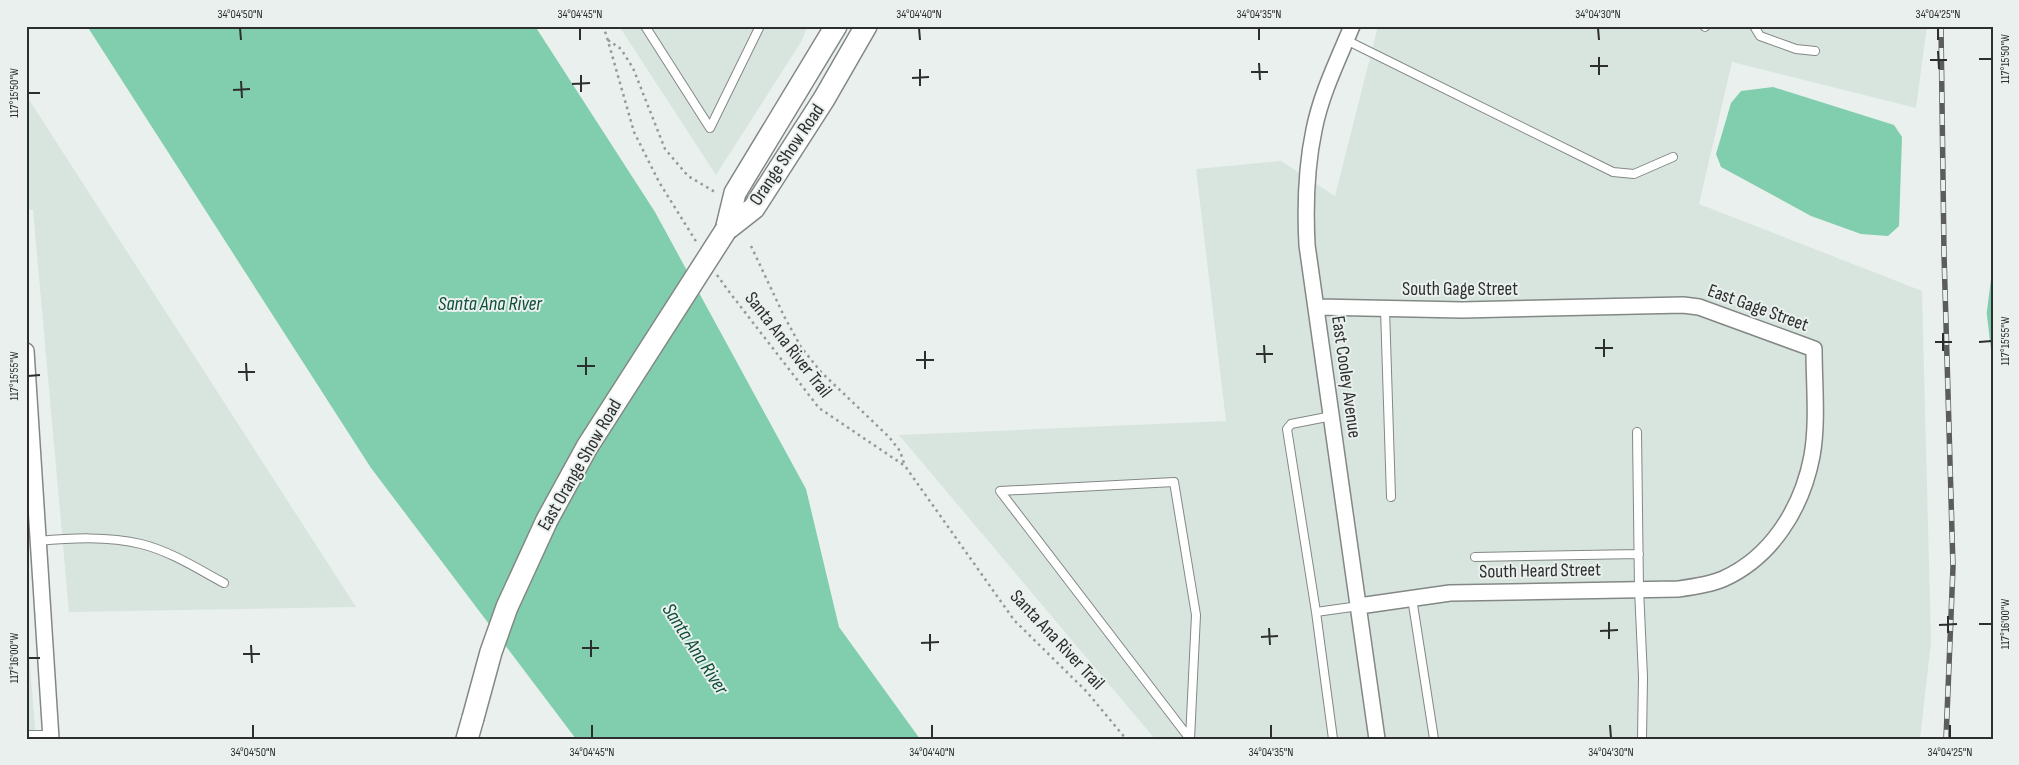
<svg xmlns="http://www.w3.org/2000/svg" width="2019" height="765" viewBox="0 0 2019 765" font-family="'Sofia Sans Condensed',sans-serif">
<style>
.built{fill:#d8e5de}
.water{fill:#80cead}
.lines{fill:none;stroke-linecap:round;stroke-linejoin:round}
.stream{stroke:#80cead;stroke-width:4.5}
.lane-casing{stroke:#838885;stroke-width:10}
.street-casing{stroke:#838885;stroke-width:18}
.secondary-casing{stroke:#838885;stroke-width:24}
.path{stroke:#959997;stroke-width:2.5;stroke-dasharray:2.5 4;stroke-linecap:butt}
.lane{stroke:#fff;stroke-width:8}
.street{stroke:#fff;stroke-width:15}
.secondary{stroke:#fff;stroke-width:21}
.rail-casing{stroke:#5a5d5b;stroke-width:5.5}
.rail{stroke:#eaf0ed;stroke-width:4;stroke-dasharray:11;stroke-linecap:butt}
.secondary-bridge-casing{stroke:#838885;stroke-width:24;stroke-linecap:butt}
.secondary-bridge{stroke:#fff;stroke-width:21}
.ticks{fill:none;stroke:#2d2f2e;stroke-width:2}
.labels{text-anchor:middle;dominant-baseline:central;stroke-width:4;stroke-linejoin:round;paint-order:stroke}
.street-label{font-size:19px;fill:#2d2f2e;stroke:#eaf0ed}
.water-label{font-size:20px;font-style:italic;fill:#0d4e38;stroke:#eaf0ed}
.neatline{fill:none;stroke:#2d2f2e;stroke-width:2}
.ticks-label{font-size:12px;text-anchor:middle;fill:#2d2f2e}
</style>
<rect width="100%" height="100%" fill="#eaf0ed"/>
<path class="built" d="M619 26H808L801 42 716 175Z
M1378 26H1927L1916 108 1732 62 1699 204 1922 291 1931 642 1920 739H1155L899 435 1226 421 1196 169 1281 161 1335 196Z
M26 95 356 607 69 612 33 210 26 209Z
M26 618 36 739H26Z"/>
<path class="water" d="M87 26H535L655 212 806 489 839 627 920 739H576L371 468Z
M1773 87 1894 125 1902 137 1899 226 1888 236 1861 234 1811 216 1721 167 1716 154 1731 103 1741 91Z"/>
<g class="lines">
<path class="stream" d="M1993 281 1989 313 1993 348"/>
<g class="lane-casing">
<path id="lane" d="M645 26 710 128 760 26
M1704 26 1705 27
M1754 26 1760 36 1796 49 1815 51
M1346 40 1613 172 1634 174 1673 157
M1385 309 1391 497
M1332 416 1291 424 1287 429 1316 612 1333 739
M1637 432 1639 589 1643 677 1642 739
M1174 482 1196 615 1190 739 1000 491Z
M38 541C71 538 108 536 141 544 170 551 198 569 224 583
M1475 557 1639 554
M1412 598 1434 739
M1316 612 1359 606
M26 735H51"/>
</g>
<g class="street-casing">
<path id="street" d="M1352 26C1338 60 1321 94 1314 130 1306 168 1305 206 1307 245L1377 739
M1317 307 1462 310 1683 305 1699 307 1814 349C1814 384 1818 422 1812 456 1802 508 1772 557 1723 579 1709 585 1693 587 1678 589L1450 593 1359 606
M26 351 51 739"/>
</g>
<g class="secondary-casing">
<path id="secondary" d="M726 230 754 208 824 99 866 26
M726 230 735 193 836 26
M467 739 473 718"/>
</g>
<path class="path" d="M602 26 606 34 634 132 659 182 697 243
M608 40 621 49 633 68 665 149 688 176 715 192
M751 246 784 316 801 347 821 372 889 437 900 451 905 466
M717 275 727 289 819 408 905 466 1014 620 1087 692 1126 739"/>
<use href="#lane" class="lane"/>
<use href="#street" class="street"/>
<use href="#secondary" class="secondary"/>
<g class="rail-casing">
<path id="rail" d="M1941 26 1944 254 1953 567 1946 739"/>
</g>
<use href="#rail" class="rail"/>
<g class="secondary-bridge-casing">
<path id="secondary-bridge" d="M473 718 491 652 507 607 547 520 587 447 726 230"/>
</g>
<use href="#secondary-bridge" class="secondary-bridge"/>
</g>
<path class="ticks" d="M240 28 241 40M580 28V40M919 28 920 40M1259 28V40M1598 28 1599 40M1938 28V40M1938 51 1939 69M1599 57V75M1979 59H1992M1930 60H1947M1259 63 1260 80M1590 66H1608M920 69V86M1251 72H1268M581 75V92M912 78 929 77M241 81 242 98M572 84 590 83M233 90 250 89M28 93H40M1943 333V351M1604 339V357M1935 342H1952M1979 342 1992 341M1264 345 1265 363M1595 348H1613M925 351V369M1256 354H1273M586 357V375M916 360H934M246 363 247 381M577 366H595M238 372H255M28 376 40 375M1948 616V633M1609 622V639M1979 624H1992M1939 625 1957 624M1269 628 1270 645M1600 631 1618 630M930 634V651M1261 637 1278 636M591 640V657M921 643 939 642M251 645 252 663M582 648H599M243 654H260M28 658H40M253 725V738M592 725V738M932 725V738M1271 725V738M1610 725 1611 738M1950 725V738"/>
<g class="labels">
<g class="street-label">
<text transform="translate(787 155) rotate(-56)">Orange Show Road</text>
<text x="1460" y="289">South Gage Street</text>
<text transform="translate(1758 308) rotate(20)">East Gage Street</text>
<text transform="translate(788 345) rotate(52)">Santa Ana River Trail</text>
<text transform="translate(1346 377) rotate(82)">East Cooley Avenue</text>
<text transform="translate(580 465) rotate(-60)">East Orange Show Road</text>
<text transform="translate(1540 571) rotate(-1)">South Heard Street</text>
<text transform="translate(1057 640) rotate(47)">Santa Ana River Trail</text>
</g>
<g class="water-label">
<text x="490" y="304">Santa Ana River</text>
<text transform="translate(695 649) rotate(57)">Santa Ana River</text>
</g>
</g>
<rect width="2019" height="765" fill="none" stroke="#eaf0ed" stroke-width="55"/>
<rect x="28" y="28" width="1964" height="710" class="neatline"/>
<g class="ticks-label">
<text x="240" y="18">34°04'50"N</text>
<text x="580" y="18">34°04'45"N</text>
<text x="919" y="18">34°04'40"N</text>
<text x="1259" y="18">34°04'35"N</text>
<text x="1598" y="18">34°04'30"N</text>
<text x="1938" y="18">34°04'25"N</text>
<text transform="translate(2005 59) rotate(-90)" y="4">117°15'50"W</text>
<text transform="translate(14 93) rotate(-90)" y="4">117°15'50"W</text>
<text transform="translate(2005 341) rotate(-90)" y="4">117°15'55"W</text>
<text transform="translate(14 376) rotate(-90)" y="4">117°15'55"W</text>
<text transform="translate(2005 624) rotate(-90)" y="4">117°16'00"W</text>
<text transform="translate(14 658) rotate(-90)" y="4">117°16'00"W</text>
<text x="253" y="756">34°04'50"N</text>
<text x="592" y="756">34°04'45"N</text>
<text x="932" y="756">34°04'40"N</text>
<text x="1271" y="756">34°04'35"N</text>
<text x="1611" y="756">34°04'30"N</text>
<text x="1950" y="756">34°04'25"N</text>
</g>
</svg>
